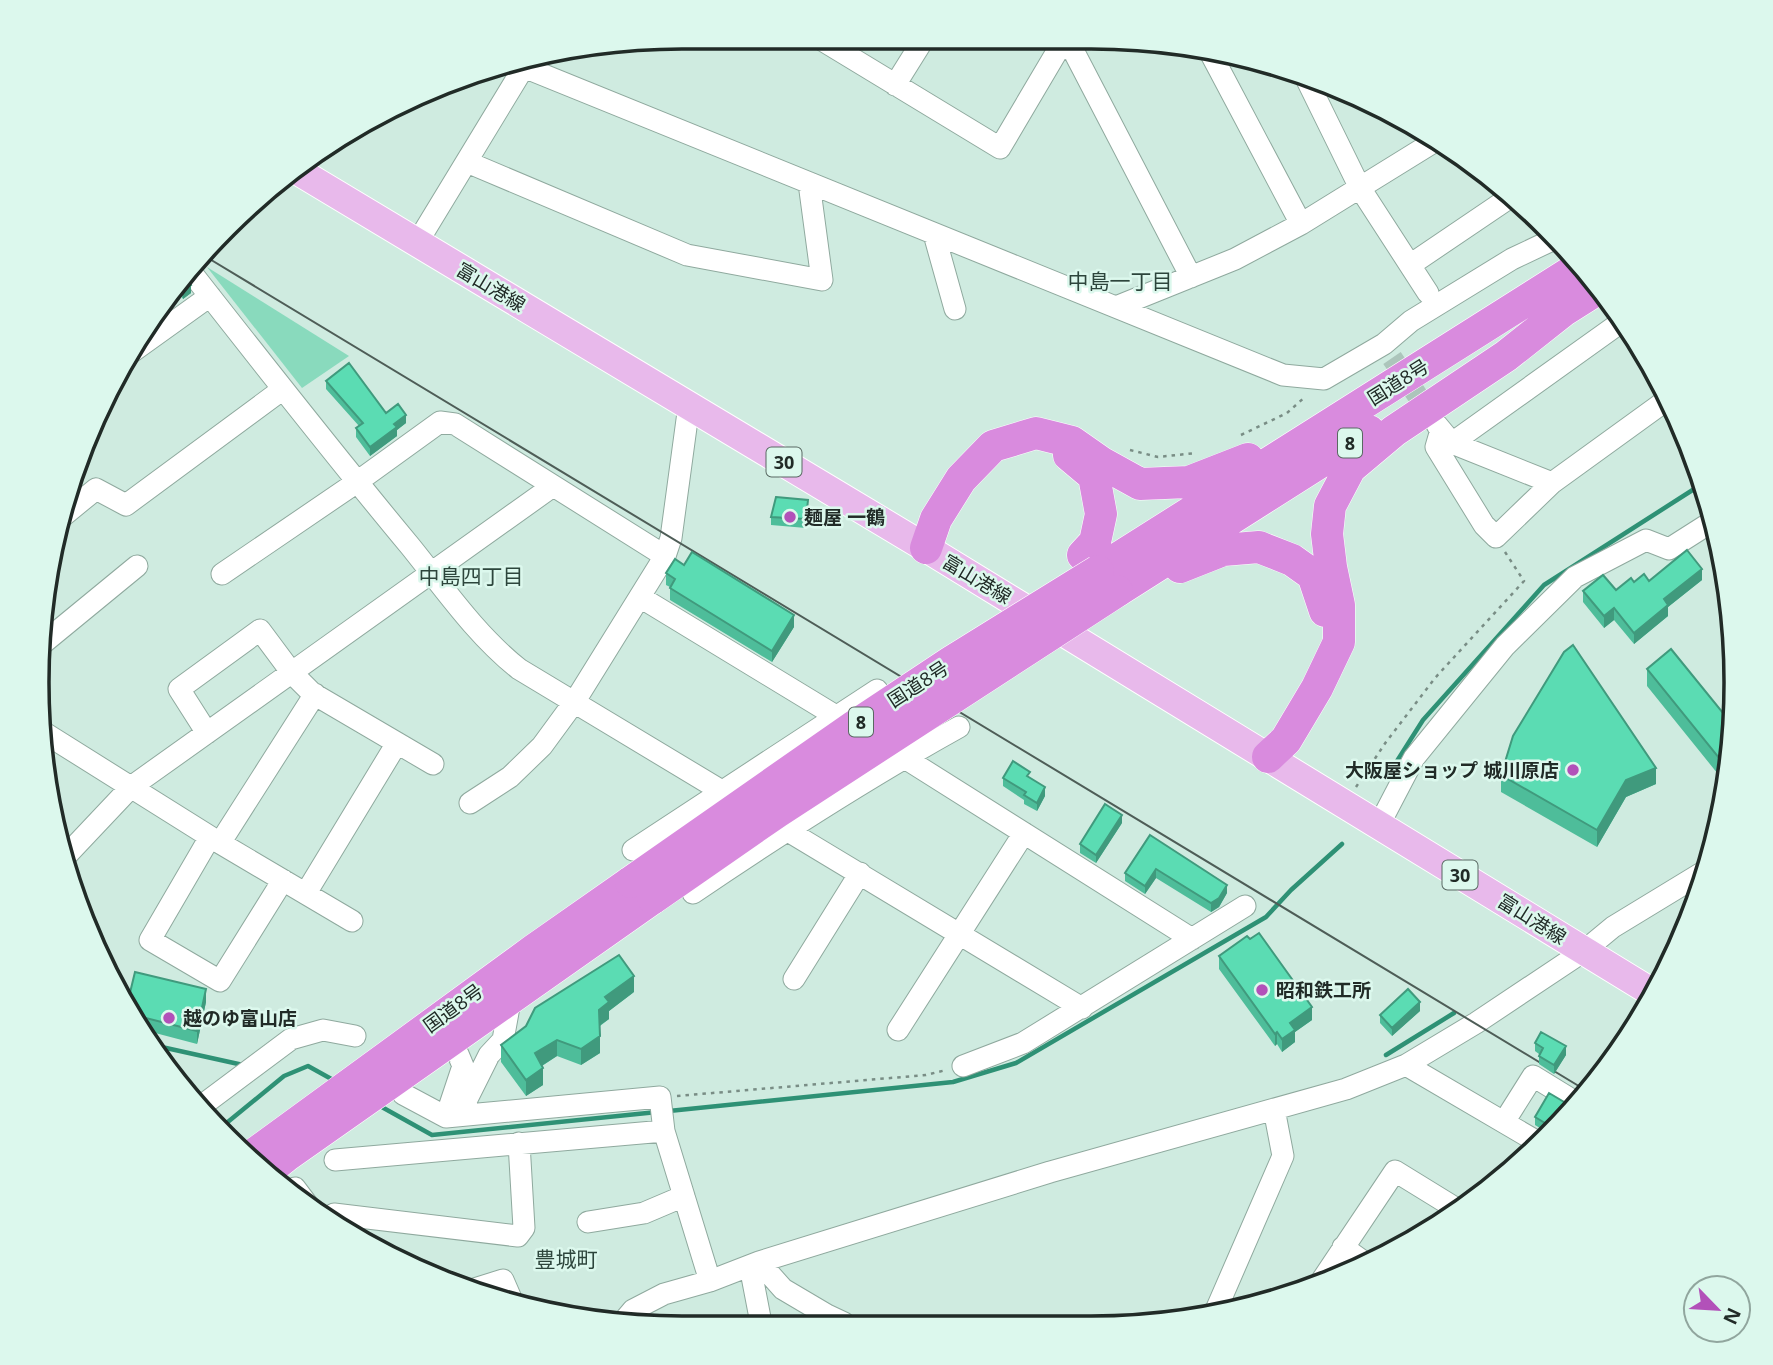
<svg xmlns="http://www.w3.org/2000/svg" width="1773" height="1365" viewBox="0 0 1773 1365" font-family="'Open Sans','Noto Sans JP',sans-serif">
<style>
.green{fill:#89dabd}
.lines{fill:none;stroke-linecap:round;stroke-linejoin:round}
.stream{stroke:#2e9175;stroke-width:4.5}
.minor-tunnel{stroke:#acc5bb;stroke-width:21;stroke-dasharray:21 10;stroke-linecap:butt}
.minor-casing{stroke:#8fa99e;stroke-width:23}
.major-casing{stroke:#fff;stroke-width:30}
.highway-casing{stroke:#fff;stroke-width:33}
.path{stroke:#798d85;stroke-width:2.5;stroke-dasharray:3.5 5;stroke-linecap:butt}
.minor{stroke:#fff;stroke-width:21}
.major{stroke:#e8b9eb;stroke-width:28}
.highway{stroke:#d98bde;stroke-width:32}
.tram{stroke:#4e5d57;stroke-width:2}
.highway-bridge-casing{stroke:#fff;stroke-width:33;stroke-linecap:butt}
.highway-bridge{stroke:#d98bde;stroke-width:32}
.wall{fill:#4ebd9a}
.shaded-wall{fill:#409a7d}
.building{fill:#5bdcb3;stroke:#409a7d;stroke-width:2}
.poi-dot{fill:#b251b9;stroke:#dcf8ed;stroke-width:2.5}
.labels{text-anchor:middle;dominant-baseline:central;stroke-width:5;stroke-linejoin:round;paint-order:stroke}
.shield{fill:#dcf8ed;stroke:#596862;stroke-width:2}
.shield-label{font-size:18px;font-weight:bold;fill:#212b27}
.street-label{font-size:19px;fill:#212b27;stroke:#dcf8ed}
.poi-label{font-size:19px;font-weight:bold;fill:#212b27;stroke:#dcf8ed;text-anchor:start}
.neighbourhood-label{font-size:21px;fill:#2d453c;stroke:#dcf8ed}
.rim{fill:none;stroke:#212b27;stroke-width:3.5}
</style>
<rect width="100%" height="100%" fill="#cfebe0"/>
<path class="green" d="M207 267 349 356 302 388Z"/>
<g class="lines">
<path class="stream" d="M1390 772 1423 720 1544 585 1702 484
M148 1044 243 1065
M1386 1055 1454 1013
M380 1106 432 1135 657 1112
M669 1111 953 1082 1016 1063 1266 917 1291 890 1342 844
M218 1130 284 1076 308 1066 335 1081"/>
<path class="minor-tunnel" d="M1392 358 1434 420"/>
<g class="minor-casing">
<path id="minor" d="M817 37 1000 148 1065 38
M1061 44 1074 52 1191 277
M1211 54 1301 224
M509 61 1283 375 1324 379 1384 344 1411 321 1512 259 1550 241
M1304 74 1360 188 1428 293
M895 85 925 37
M467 162 687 255 822 280 809 183
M934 234 955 309
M417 243 530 57
M1410 265 1509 198
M191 272C263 364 335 456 410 546 444 588 476 635 519 669L1082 1008
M1116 307 1235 259 1301 224 1432 143
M125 357 210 296
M1437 425 1452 443 1552 483 1668 399
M1441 430 1436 447 1484 525 1496 537 1552 483
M1452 443 1624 320
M58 520 96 489 126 505 283 389
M222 574 357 482 440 422 455 424 665 556
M640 597 900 755 1192 939
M42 644 137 566
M43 732 220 843 352 921
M207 733 179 689 260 630 292 673 312 693 433 764
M470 803 510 777 542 746 575 701 665 556 671 538 689 405
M1379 825 1414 758 1505 646 1575 577 1646 540 1669 549 1713 521
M210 837 150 940 220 981 283 880
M220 843 315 694
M633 850 877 690
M63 859 131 787 553 486
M306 893 397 743
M693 893C780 834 867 778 959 727
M794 979 860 873
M898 1030 1024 833
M443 1045 458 1054 463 1066 448 1111
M1406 1065 1541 1144
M963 1066 1023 1043 1245 906
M403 1094 446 1117 660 1097 664 1131 710 1281
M200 1107 291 1039 323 1030 355 1036
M468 1115 466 1101 489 1055 503 1040 511 996
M1504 1122 1533 1076 1577 1103
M335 1160 664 1131
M295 1188 310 1208
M325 1220 334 1214 518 1236 524 1228 519 1143
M588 1222 644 1213 684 1196
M1343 1247 1364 1262
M759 1262 783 1289 827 1315 844 1323
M750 1266 761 1323
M1320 1283 1395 1171 1460 1211
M468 1291 503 1280 513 1303
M1219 1312 1216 1310 1283 1156 1274 1109
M622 1323 633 1310 664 1294 710 1281 759 1262 1050 1172 1346 1089 1406 1065 1476 1023 1584 951 1613 927 1705 871"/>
</g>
<g class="major-casing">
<path id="major" d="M298 171 926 548 1653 993"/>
</g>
<g class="highway-casing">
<path id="highway" d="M1547 321 1596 290
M1069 455 1094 476 1101 514 1095 542 1083 555
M926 548 936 519 961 479 993 446 1036 433 1072 442 1102 463 1140 484 1189 482 1248 459
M1180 567 1223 550 1259 547 1292 560 1313 575 1325 611
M1098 571 1576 269
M1117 591 1369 431
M1268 757 1286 740 1317 688 1339 642V605L1331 567 1327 534 1330 506 1350 468 1394 431 1506 356 1563 311
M249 1158 534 950 631 882
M266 1172 286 1156 653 898"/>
</g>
<path class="path" d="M1241 435 1287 413 1306 396
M1130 450 1158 457 1196 453
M1356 787 1386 742 1435 678 1524 581 1505 552
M677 1096 926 1075 946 1070"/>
<use href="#minor" class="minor"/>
<use href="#major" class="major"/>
<use href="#highway" class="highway"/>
<path class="tram" d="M203 255 1587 1091"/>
<g class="highway-bridge-casing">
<path id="highway-bridge" d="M631 882 853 727 951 662 1098 571
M653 898 777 812 1117 591"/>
</g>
<use href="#highway-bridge" class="highway-bridge"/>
</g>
<path class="wall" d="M186 278 191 293 183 299 176 290Z
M326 381 386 413 406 423 397 430V436L370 456 356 437V428L359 426 326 389Z
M808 508 806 528 771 525V517Z
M666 573 794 627 772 662 670 600V587L666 585Z
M1702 580 1668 607V616L1634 644 1614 620 1604 628 1583 602V591L1616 590 1634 582 1649 581Z
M1647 669 1732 724 1726 784 1647 686Z
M1501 775 1656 784 1626 797 1597 847 1501 792Z
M1003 778H1030L1045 796 1037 811 1024 804V800L1003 786Z
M1122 823 1096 863 1080 853V844Z
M1150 835 1227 893 1219 907 1211 912 1156 878 1145 894 1125 881V873Z
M1219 956 1312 1020 1295 1032V1042L1282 1052 1277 1044 1275 1046 1219 969Z
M634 992 609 1011V1019L600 1026V1053L581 1065 557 1056 542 1066 543 1085 526 1096 501 1062V1045Z
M128 1001 206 1002 197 1044 140 1029Z
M1420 1011 1392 1036 1380 1023V1015Z
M1535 1043 1566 1055 1554 1074 1539 1064V1054L1535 1051Z
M1571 1106H1574L1551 1135 1535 1125V1117Z"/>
<path class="shaded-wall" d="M191 285V293L183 299V291Z
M406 415V423L397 430V436L370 456V447L394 424Z
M1702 569V580L1668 607V616L1634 644V633L1664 599Z
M1614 608V620L1604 628V616Z
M794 615V627L772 662V651Z
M1656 768V784L1626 797 1597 847V830L1626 780Z
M1045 787V796L1037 811V803Z
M1122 815V823L1096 863V855Z
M1156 869V878L1145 894V886Z
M1227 885V893L1219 907 1211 912V903Z
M634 976V992L609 1011V1019L599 1026V1010L605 997Z
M206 989V1002L197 1044V1031Z
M1420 1002V1011L1392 1036V1028Z
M1312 1007V1020L1295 1032V1042L1282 1052V1039L1290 1023Z
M1277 1032V1044L1275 1046V1034Z
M600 1036V1053L581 1065V1049Z
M557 1040V1056L535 1070V1053Z
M1566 1046V1055L1554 1074V1065Z
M543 1068V1085L526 1096V1080Z"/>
<path class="building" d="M186 278 191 285 183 291 179 287Z
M349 363 386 413 398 404 406 415 394 424 397 427 370 447 356 428 363 423 326 381Z
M776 497 808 500 806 519 771 517Z
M1687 550 1702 569 1664 599 1668 605 1634 633 1614 608 1604 616 1583 591 1603 575 1616 590 1631 578 1634 582 1644 574 1649 581Z
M692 552 794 615 772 651 670 588 675 579 666 573 675 559 684 565Z
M1573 645 1656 768 1626 780 1597 830 1501 775 1513 736 1564 652Z
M1671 649 1732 724 1728 769 1647 669Z
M1013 761 1030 772 1027 776 1045 787 1037 803 1024 795 1026 792 1003 778Z
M1105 804 1122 815 1096 855 1080 844Z
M1150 835 1227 885 1219 898 1211 903 1156 869 1145 886 1125 873Z
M1259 933 1312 1007 1290 1023 1295 1030 1282 1039 1277 1032 1275 1034 1219 956 1247 936 1250 939Z
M619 955 634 976 605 997 609 1002 599 1010 600 1036 581 1049 557 1040 535 1053 543 1068 526 1080 501 1045 526 1026 535 1008Z
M135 972 206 989 197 1031 134 1015 128 1001Z
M1408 989 1420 1002 1392 1028 1380 1015Z
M1541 1032 1566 1046 1554 1065 1539 1056 1543 1048 1535 1043Z
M1549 1093 1571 1106H1574L1555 1129 1535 1117Z"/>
<g class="poi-dot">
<circle cx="790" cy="517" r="7"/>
<circle cx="1573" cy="770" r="7"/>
<circle cx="1262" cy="990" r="7"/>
<circle cx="169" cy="1018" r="7"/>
</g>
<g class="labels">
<g class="shield">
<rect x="1338" y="428.5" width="24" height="29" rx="5"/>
<rect x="766.5" y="447.5" width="35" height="29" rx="5"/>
<rect x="849" y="707.5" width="24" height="29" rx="5"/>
<rect x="1442.5" y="860.5" width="35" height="29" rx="5"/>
</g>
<g class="shield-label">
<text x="1350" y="443">8</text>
<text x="784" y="462">30</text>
<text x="861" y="722">8</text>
<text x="1460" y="875">30</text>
</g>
<g class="street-label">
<text transform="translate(491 287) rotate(31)">富山港線</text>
<text transform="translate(1398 382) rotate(-32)">国道8号</text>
<text transform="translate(977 579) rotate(31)">富山港線</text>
<text transform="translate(918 684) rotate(-33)">国道8号</text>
<text transform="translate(1532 919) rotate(32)">富山港線</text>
<text transform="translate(453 1008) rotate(-36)">国道8号</text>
</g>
<g class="poi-label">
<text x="804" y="517">麺屋 一鶴</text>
<text x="1559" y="770" text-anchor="end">大阪屋ショップ 城川原店</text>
<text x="1276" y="990">昭和鉄工所</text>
<text x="183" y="1018">越のゆ富山店</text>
</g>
<g class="neighbourhood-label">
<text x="1120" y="281">中島一丁目</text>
<text x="471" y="576">中島四丁目</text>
<text x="566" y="1259">豊城町</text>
</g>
</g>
<path d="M0 0H1773V1365H0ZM682 49H1091A633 633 0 0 1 1724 682V683A633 633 0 0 1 1091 1316H682A633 633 0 0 1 49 683V682A633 633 0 0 1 682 49Z" fill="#dcf8ed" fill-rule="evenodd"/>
<path class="rim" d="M682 49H1091A633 633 0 0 1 1724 682V683A633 633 0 0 1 1091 1316H682A633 633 0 0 1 49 683V682A633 633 0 0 1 682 49Z"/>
<g transform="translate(1717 1309) rotate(115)"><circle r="33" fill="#dcf8ed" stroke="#91a69e" stroke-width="2"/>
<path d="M0-5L12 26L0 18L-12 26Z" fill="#b251b9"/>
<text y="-10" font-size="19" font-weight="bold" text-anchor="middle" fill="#212b27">N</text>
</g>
</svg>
